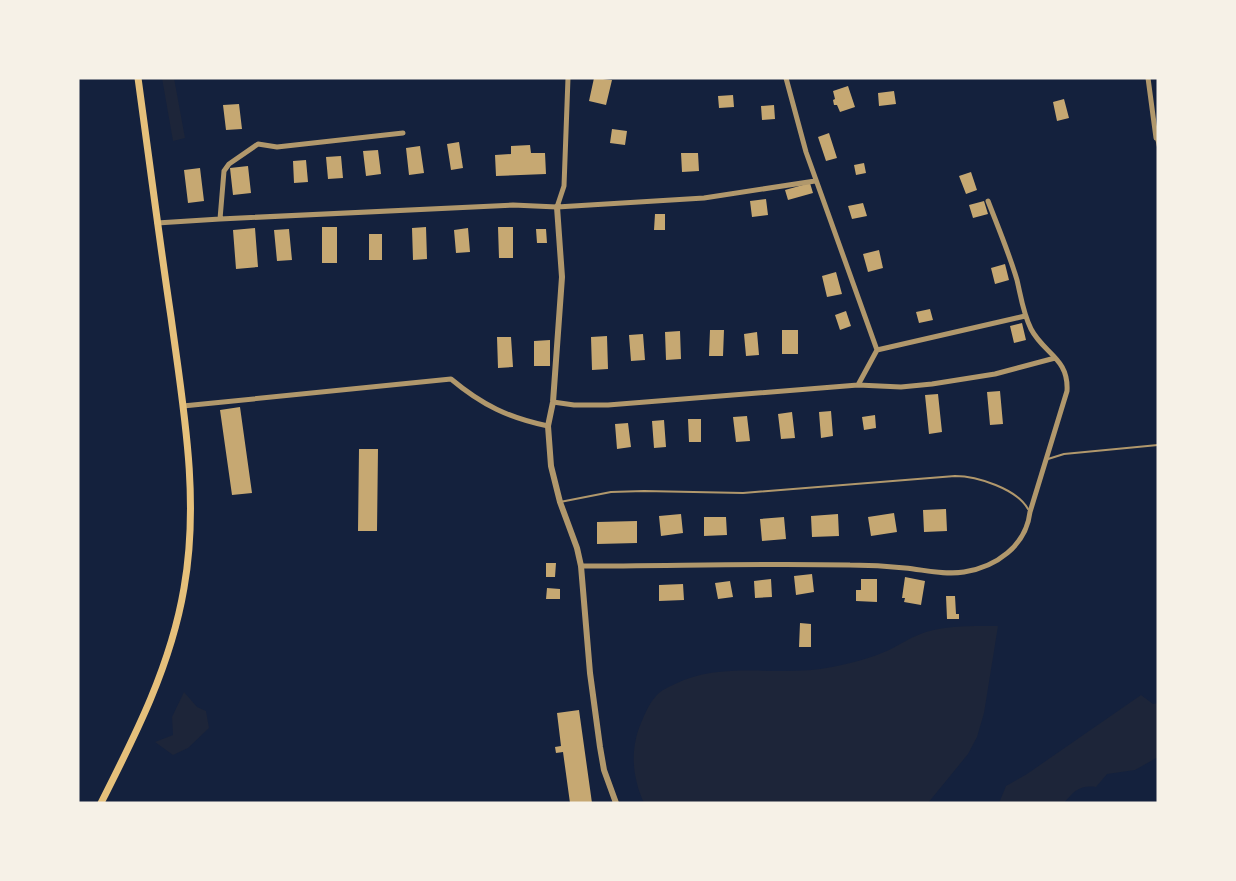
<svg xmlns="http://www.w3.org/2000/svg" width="1236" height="881" viewBox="0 0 1236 881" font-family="Barlow,sans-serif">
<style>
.green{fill:#1d2539}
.building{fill:#c6a872}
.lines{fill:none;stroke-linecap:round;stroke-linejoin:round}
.service{stroke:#b1986c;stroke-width:2}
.minor{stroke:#b1986c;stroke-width:5}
.tertiary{stroke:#b1986c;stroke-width:6}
.secondary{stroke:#e5c07b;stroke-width:7}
</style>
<rect width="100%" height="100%" fill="#14213d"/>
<path class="green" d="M162 78H174L185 138 173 141Z
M998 626 984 713 977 737 968 754 928 803H644C633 779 630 753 639 728 644 716 648 705 656 696 661 690 669 687 675 684 724 660 781 678 832 667 852 663 872 658 889 650 901 644 913 636 926 632 949 625 975 626 998 626Z
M184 692 197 707 206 711 209 728 188 748 173 755 155 742 173 735 172 717Z
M1141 695 1153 704 1158 703V757L1135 770 1107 774 1096 787C1080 785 1074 791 1064 803H999L1006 786 1027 774Z"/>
<path class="building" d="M594 78 612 80 606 105 589 101Z
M848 86 855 107 840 112 837 105H834L833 100 835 99 833 91Z
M894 91 896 104 879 106 878 93Z
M733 95 734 107 719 108 718 96Z
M1064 99 1069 118 1057 121 1053 102Z
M239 104 242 129 226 130 223 105Z
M774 105 775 119 762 120 761 106Z
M612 129 627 131 625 145 610 143Z
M829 133 837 158 826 161 818 137Z
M459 142 463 168 451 170 447 144Z
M530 145 531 153H545L546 174 496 176 495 155 511 154V146Z
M420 146 424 173 409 175 406 148Z
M378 150 381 174 366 176 363 151Z
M681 153H698L699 171 682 172Z
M341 156 343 178 328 179 326 157Z
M306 160 308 182 294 183 293 161Z
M864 163 866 173 856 175 854 165Z
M248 166 251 193 233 195 230 168Z
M200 168 204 201 188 203 184 170Z
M971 172 977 190 966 194 959 176Z
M810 183 813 193 788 200 785 190Z
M766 199 768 215 752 217 750 201Z
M984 201 988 214 973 218 969 205Z
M863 203 867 216 852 219 848 206Z
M655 214H665V230H654Z
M322 227H337V263H322Z
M426 227 427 259 413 260 412 228Z
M498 227H513V258H499Z
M255 228 258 267 236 269 233 230Z
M468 228 470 252 456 253 454 230Z
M289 229 292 260 277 261 274 230Z
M536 229H546L547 243H537Z
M369 234H382V260H369Z
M879 250 883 268 868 272 863 254Z
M1005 264 1009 280 995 284 991 268Z
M836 272 842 294 827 297 822 276Z
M930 309 933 320 919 323 916 312Z
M846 311 851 326 840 330 835 315Z
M1022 323 1026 340 1014 343 1010 326Z
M710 330H724L723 356H709Z
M782 330H798V354H782Z
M680 331 681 359 666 360 665 332Z
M757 332 759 355 746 356 744 334Z
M643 334 645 360 631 361 629 335Z
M607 336 608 369 592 370 591 337Z
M497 337H511L513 367 498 368Z
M550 340V366H534V341Z
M1000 391 1003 424 990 425 987 392Z
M938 394 942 432 929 434 925 395Z
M240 407 252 493 232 495 220 410Z
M831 411 833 436 821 438 819 412Z
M792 412 795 438 781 439 778 414Z
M875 415 876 428 864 430 862 417Z
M747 416 750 441 736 442 733 417Z
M688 419H701V442H689Z
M664 420 666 447 654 448 652 421Z
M628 423 631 447 617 449 615 424Z
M359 449H378L377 531H358Z
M946 509 947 531 924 532 923 510Z
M894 513 897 532 871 536 868 517Z
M681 514 683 533 661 536 659 516Z
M838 514 839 536 812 537 811 516Z
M704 517H726L727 535 704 536Z
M784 517 786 539 762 541 760 519Z
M637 521V543L597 544V522Z
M546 563H556L555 577H546Z
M812 574 814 592 796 595 794 576Z
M905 577 925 581 921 605 904 602 905 598H902Z
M771 579 772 597 755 598 754 581Z
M861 579H877V602L856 601V590H861Z
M730 581 733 597 718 599 715 583Z
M683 584 684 600 659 601V585Z
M547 588 560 589V599H546Z
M946 596H955L956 614H959V619H947Z
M800 623 811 624V647H799Z
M579 710 592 803H570L563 752 556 753 555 747 561 746 557 713Z"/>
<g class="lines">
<path class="service" d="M1156 138 1158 147
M1048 459 1064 454 1158 445
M560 502 611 492 644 491 743 493 955 476C977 476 1017 489 1028 509"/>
<path class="minor" d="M786 78 806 152 877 350 858 385
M1148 78 1156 138
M557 207 564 186 568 78
M220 219 224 171 229 164 258 144 277 147 403 133
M157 223 220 219 513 205 557 207 704 198 815 181
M877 350 1025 316
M553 402 574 405H608L858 385 901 387 932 384 995 374 1055 358
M183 406 451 379C482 405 509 418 548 426
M581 566C671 566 761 563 850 565 869 565 887 566 905 568 925 570 945 575 964 572 996 567 1026 546 1030 512L1067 391C1069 358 1044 354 1031 329 1023 313 1021 297 1017 280 1009 253 998 227 988 201"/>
<path class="tertiary" d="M557 207 562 277 553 402 548 426 551 466 560 502 577 548 581 566 590 673 600 747 604 770 616 803"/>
<path class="secondary" d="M101 803C136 734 171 665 184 588 200 498 183 406 171 317 159 237 149 158 138 78"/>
</g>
<rect width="1236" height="881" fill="none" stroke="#f6f1e7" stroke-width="159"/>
</svg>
